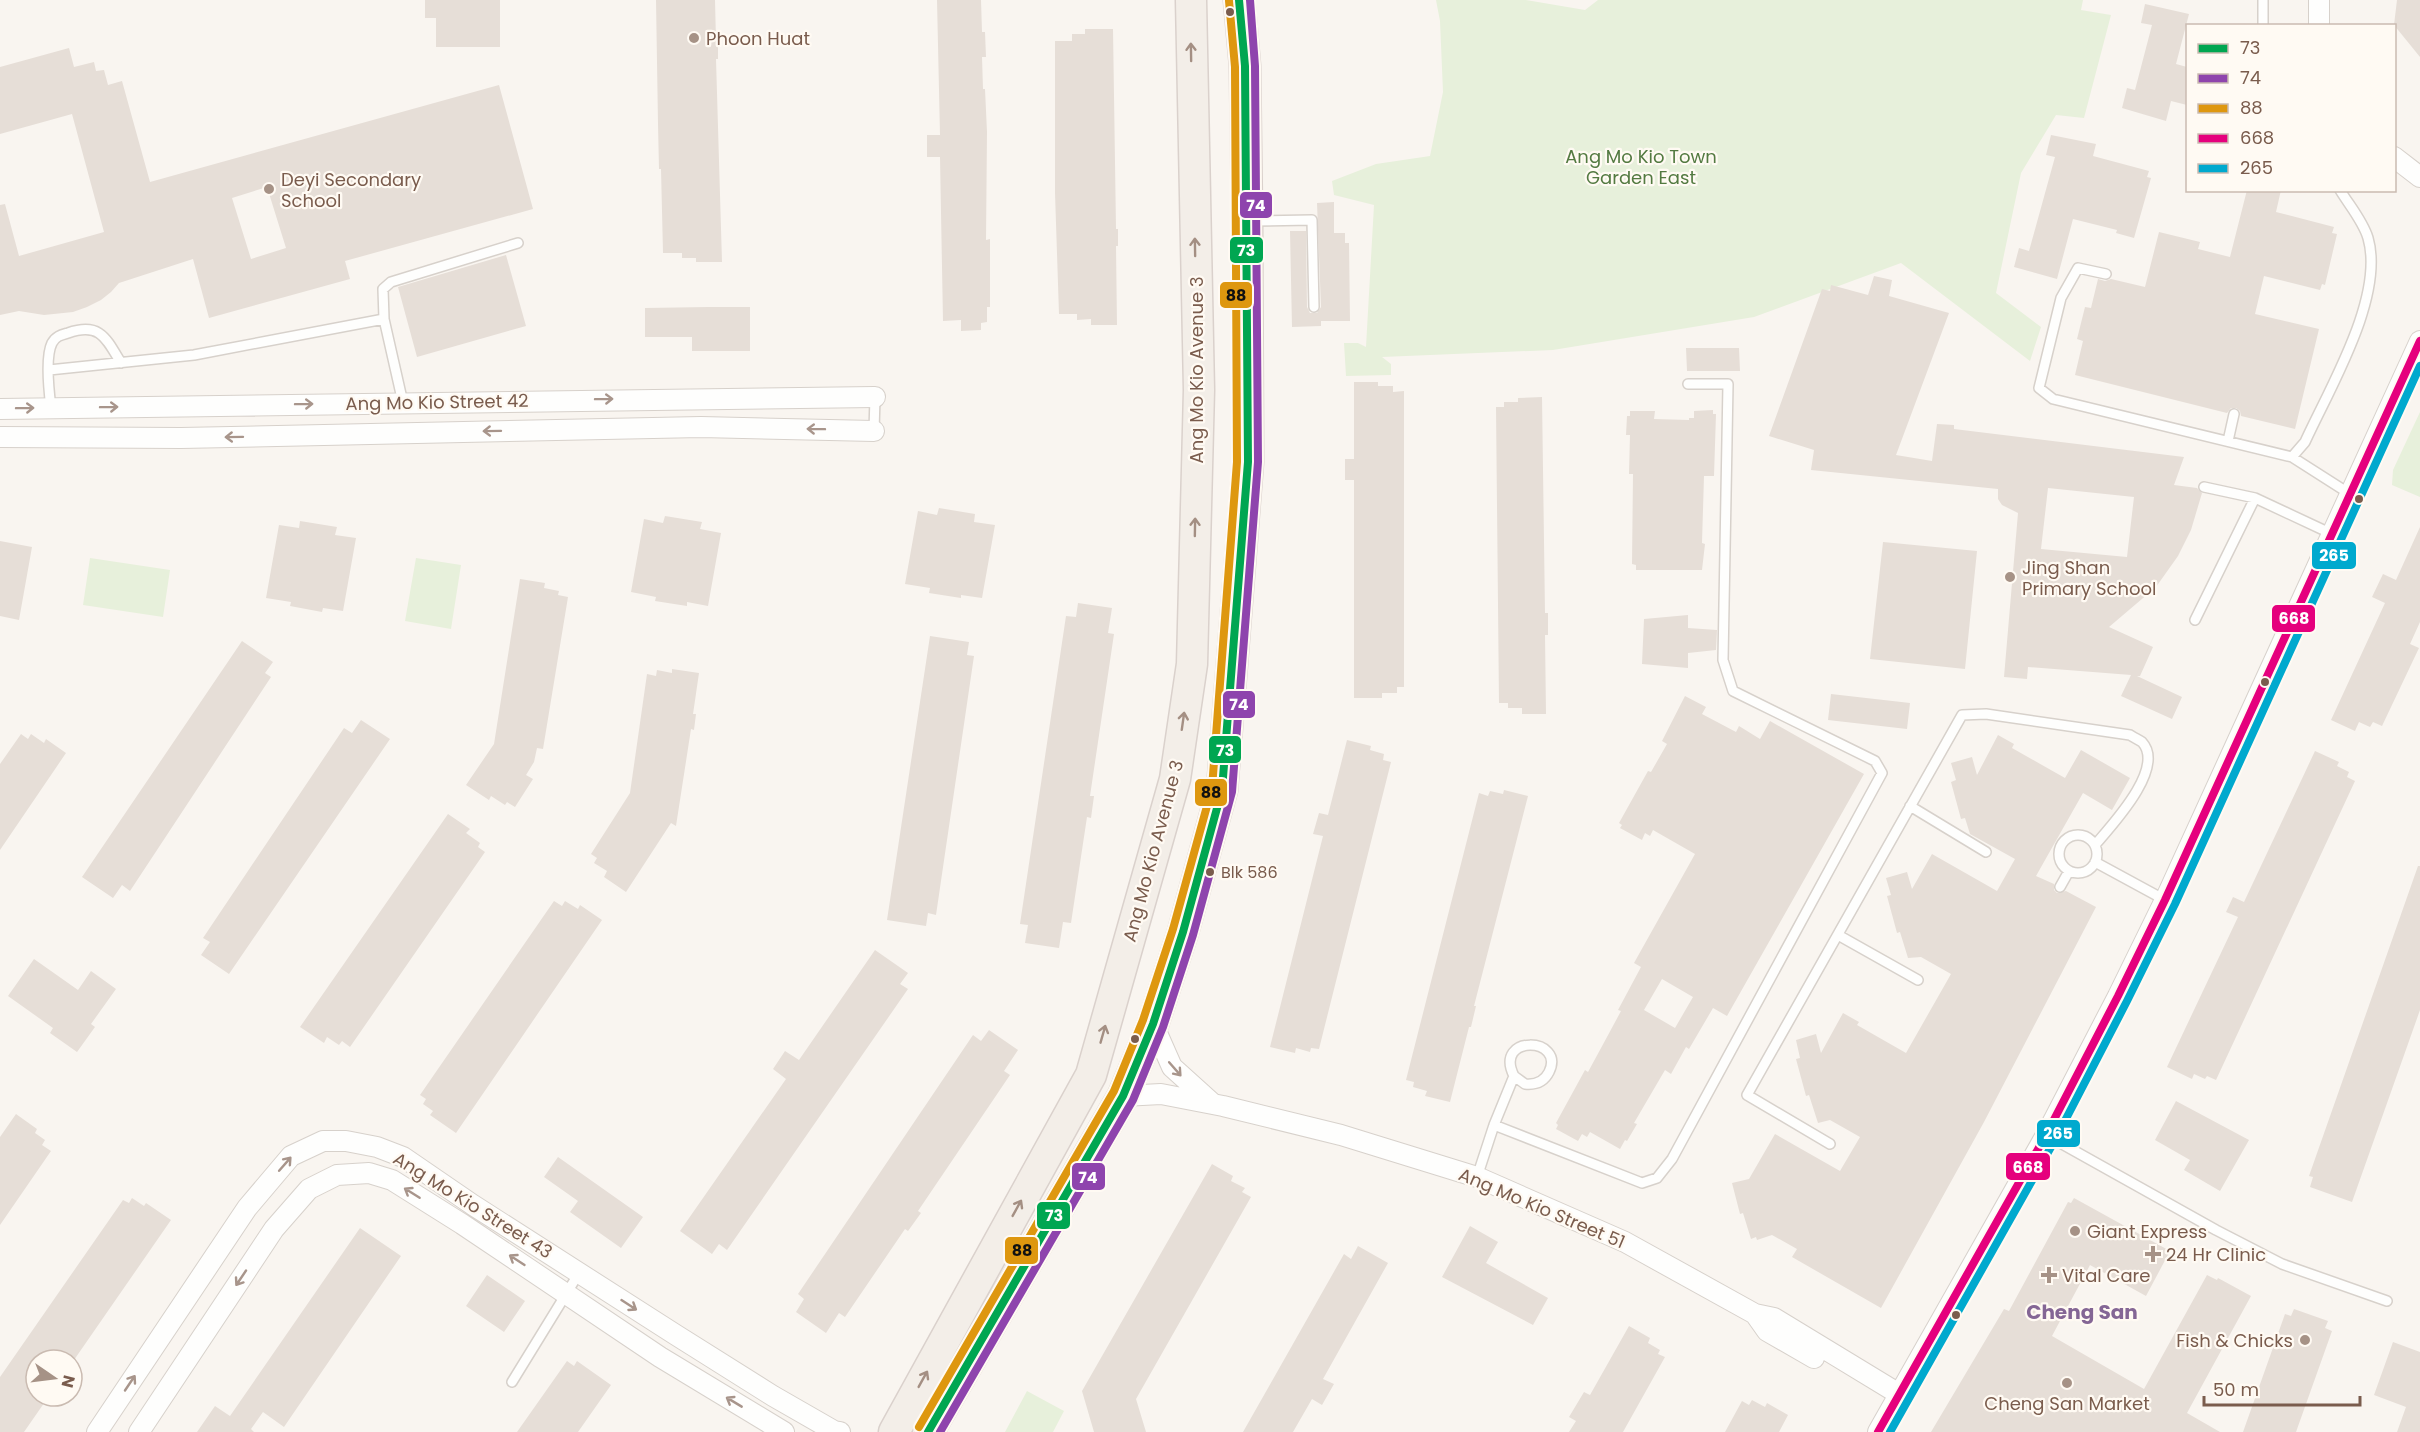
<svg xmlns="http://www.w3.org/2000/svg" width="2420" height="1432" viewBox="0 0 2420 1432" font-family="Poppins,sans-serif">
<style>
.green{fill:#e7f0db}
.building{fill:#e6ded7;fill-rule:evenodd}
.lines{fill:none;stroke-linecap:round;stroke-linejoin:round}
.service-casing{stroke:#d7d1cb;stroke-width:12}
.minor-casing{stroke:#d7d1cb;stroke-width:22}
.primary-casing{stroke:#dad1cc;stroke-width:33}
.service{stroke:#fefefd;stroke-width:9}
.minor{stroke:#fefefd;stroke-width:20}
.primary{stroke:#f3eee8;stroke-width:30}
.bus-1-casing{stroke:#fffaf3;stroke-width:12}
.bus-2-casing{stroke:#fffaf3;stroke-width:12}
.bus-3-casing{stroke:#fffaf3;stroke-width:12}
.bus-4-casing{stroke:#fffaf3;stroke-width:12}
.bus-5-casing{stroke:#fffaf3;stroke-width:12}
.bus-1{stroke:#00a651;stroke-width:8}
.bus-2{stroke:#8e44ad;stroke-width:8}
.bus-3{stroke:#de970f;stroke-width:8}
.bus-4{stroke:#e5007d;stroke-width:8}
.bus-5{stroke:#00a9ce;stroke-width:8}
.oneway{stroke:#a48f83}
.oneway2{stroke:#a8958b}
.bus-dot{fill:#7a5c4d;stroke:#fffaf3;stroke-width:2}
.poi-dot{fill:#a69286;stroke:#fffaf3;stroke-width:2}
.labels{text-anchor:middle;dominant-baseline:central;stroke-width:4.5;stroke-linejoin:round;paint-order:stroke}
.bus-label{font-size:16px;fill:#7a5c4d;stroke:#fffaf3;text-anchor:start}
.poi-label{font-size:18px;fill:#7a5c4d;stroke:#fffaf3;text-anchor:start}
.park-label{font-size:18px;fill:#537a41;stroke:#fffaf3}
.street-label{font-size:18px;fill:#7a5c4d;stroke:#fffaf3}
.neighbourhood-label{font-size:20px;font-weight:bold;fill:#846695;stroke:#fffaf3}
.line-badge{stroke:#fffaf3;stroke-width:2}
.badge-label{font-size:16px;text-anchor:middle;font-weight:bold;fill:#fff}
.pale-badge-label{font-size:16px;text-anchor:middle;font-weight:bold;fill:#111}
</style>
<rect width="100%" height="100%" fill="#f9f5f0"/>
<path class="green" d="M1436 0H1526L1585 10 1598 0H2083L2081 10 2111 15 2084 118 2056 115 2021 173 1996 293 2041 327 2030 361 1901 263 1754 317 1553 350 1382 357 1391 364V375L1346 376 1344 343H1358L1366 347 1374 205 1334 195 1332 181 1376 164 1430 156 1443 92 1440 21Z
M2420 412V497L2392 485 2393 470Z
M90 558 170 570 163 617 83 605Z
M416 558 461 565 451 629 405 621Z
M1027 1391 1064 1411 1053 1432H1005Z"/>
<path class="building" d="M425 0H500V47H436V18H425Z
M656 0H715L716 41H718V59H716L722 262H696V258H682V253H663L661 169H659L658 124Z
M937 0H981L982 32H985L986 57H982L983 89H985L987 132 986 240 990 239V307H987V322L981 323V330L961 331V320L943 321 940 157H927V135H940Z
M2397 0H2420V57L2394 25Z
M2145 4 2189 14 2176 64 2187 67V105L2171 101 2166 121 2122 108 2127 88 2135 90 2152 25 2141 23Z
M1085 29H1113L1116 229H1118V246H1116L1117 325H1091V319L1077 320V314H1059L1055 193V41H1072V34H1085Z
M69 48 74 67 94 62 96 71 104 70 108 85 122 81 150 182 499 85 533 209 345 261 350 279 209 318 193 259 119 283 111 292 101 300 87 307 73 312 44 315 19 311 0 315V205L5 204 19 256 104 232 72 114 0 134V67ZM267 187 286 248 251 259 232 198Z
M2051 135 2096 144 2093 156 2149 171 2147 177 2151 178 2134 238 2116 233 2117 230 2073 219 2057 279 2014 267 2019 248 2029 251 2055 157 2046 155Z
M2247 190H2281L2276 212 2334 227 2332 233 2337 234 2325 285 2322 284 2320 290 2264 276 2255 314 2319 329 2295 429 2241 416 2240 411 2236 408H2231L2227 413 2075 375 2083 341 2077 339 2085 307 2091 308 2098 279 2105 281 2111 279 2145 287 2159 232 2200 242 2198 249 2230 257Z
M1334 202V233H1345V243H1349L1350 321H1321V326L1292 327 1290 231H1306L1307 307 1310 313H1317L1321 307 1317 203Z
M506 255 526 326 417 357 398 287Z
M1874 276 1892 280 1889 296 1949 313 1896 455 1932 461 1937 424 1954 425V429L2184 457 2174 485 2197 488 2202 493 2191 530 2178 556 2156 587 2109 627 2153 647 2140 676H2137L2182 697 2172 719 2121 696 2131 675 2028 667 2027 679 2004 677 2018 513 2002 505 1998 499V489L1811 470 1814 450 1769 436 1822 289 1830 291 1831 285 1868 295ZM2048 488 2134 497 2127 557 2041 549Z
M708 307H750V351H692V337H645V308Z
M1686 348H1739L1740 371H1687Z
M1354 382H1378V386H1393V392L1404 391V687H1397V693H1382V698H1354V480H1345V459H1354Z
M1542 397 1545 613H1548V635H1545L1546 714H1522V708H1508V703H1499L1496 407H1504V402H1518V398Z
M1713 410V414H1716L1714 476H1704L1702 543 1705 544 1702 570H1636V565L1632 564 1633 474H1629L1630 435H1626L1627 416H1630V411H1655L1654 419 1689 420V418H1694V411Z
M939 508 975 514 974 522 995 525 982 598 961 595V598L929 593 930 588 905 584 918 511 937 515Z
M665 516 702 522 700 529 721 533 708 606 687 602V606L655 601 656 597 631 592 644 519 663 523Z
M300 521 337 527 335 535 356 538 343 611 323 608 322 612 290 606 291 602 266 598 279 525 299 528Z
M2420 527V622L2410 644 2419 648 2382 726 2373 722 2370 727 2359 722 2355 731 2331 720 2385 603 2372 597 2383 574 2396 580Z
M0 541 32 547 19 620 0 616Z
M1883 542 1977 551 1965 669 1870 659Z
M520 579 545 583 544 588 559 591 558 595 568 597 543 749 537 748 534 762 526 775 533 779 515 807 507 802 505 805 491 796 489 800 466 785 494 744Z
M1078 603 1112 608 1108 633 1114 634 1090 796H1094L1091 818 1087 817 1071 923 1063 922 1059 948 1025 943 1028 925 1020 924 1066 616 1076 617Z
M1688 615V628L1717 630 1716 650 1688 653V668L1642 664 1644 619Z
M930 636 969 642 967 655 974 656 936 915 928 913 926 926 887 920Z
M242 641 273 662 265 673 271 677 130 891 122 885 113 898 82 877Z
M672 669 699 673 693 714H696L694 730 691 729 676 826 671 823 626 892 604 877 607 871 594 863 597 858 591 854 630 793 647 674 656 676 657 670 672 673Z
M1831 694 1910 703 1907 729 1828 720Z
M1685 696 1706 707 1702 714 1736 732 1739 726 1760 739 1770 721 1864 774 1727 1016 1713 1008 1689 1049 1686 1047 1671 1074 1665 1070 1634 1123 1637 1124 1627 1141 1625 1140 1620 1149 1590 1132 1587 1137 1582 1134 1578 1141 1556 1129 1558 1125 1556 1123 1585 1070 1588 1072 1607 1037 1621 1011 1618 1010 1641 967 1634 963 1695 854 1653 830 1650 836 1645 833 1642 840 1620 828 1622 825 1619 823 1648 771 1651 772 1667 744 1662 741ZM1662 979 1693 997 1675 1028 1644 1010Z
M361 720 390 739 229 974 201 955 210 942 203 938 344 728 352 733Z
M21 734 28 739 31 734 44 743 46 739 66 753 0 850V764Z
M1998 735 2014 744 2012 748 2065 778 2081 750 2130 778 2112 810 2083 793 2036 876 2054 884V890L2057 893 2066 891 2096 907 1984 1122 1881 1308 1792 1257 1797 1249 1772 1235 1757 1240 1756 1237 1751 1239 1743 1213 1740 1214 1732 1183 1749 1179 1775 1134 1840 1171 1860 1137 1830 1120 1818 1123 1809 1095 1806 1096 1796 1059 1800 1058 1796 1040 1816 1034 1821 1053 1843 1013 1859 1022 1857 1025 1906 1053 1951 974 1921 957 1908 958 1900 932 1897 933 1887 896 1891 895 1886 878 1907 872 1912 889 1932 854 1997 891 2015 859 1970 834 1965 818 1961 819 1951 782 1956 780 1951 763 1972 757 1977 775Z
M1347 740 1371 746 1370 750 1384 754 1383 760 1391 762 1319 1049 1311 1048 1310 1052 1296 1048 1295 1053 1270 1047 1323 836 1313 834 1319 813 1328 815Z
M2315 751 2339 762 2337 766 2349 772 2347 777 2355 781 2216 1080 2207 1076 2205 1079 2194 1074 2192 1079 2167 1067 2238 917 2226 912 2233 897 2244 902Z
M1504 790 1528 796 1474 1006H1476L1471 1027H1469L1450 1102 1425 1096 1427 1091 1413 1087 1414 1082 1406 1080 1479 793 1488 796 1490 791 1503 794Z
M448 814 470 829 466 833 480 843 478 847 485 852 350 1047 342 1041 339 1045 327 1037 324 1043 300 1027Z
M2418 866H2420V1010L2352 1202 2310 1187 2313 1177 2309 1176Z
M554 901 562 906 565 901 578 909 580 905 602 920 456 1133 430 1115 433 1111 423 1104 426 1099 420 1095Z
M875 950 908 973 900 984 908 989 727 1250 719 1244 712 1254 680 1231 786 1079 773 1069 785 1051 799 1060Z
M34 959 78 990 91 971 116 989 91 1024 95 1027 77 1052 50 1033 53 1028 8 996Z
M989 1030 1018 1050 1004 1071 1010 1075 918 1211 921 1213 908 1231 905 1229 845 1317 839 1313 826 1333 796 1312 804 1299 798 1294 973 1035 981 1041Z
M2176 1101 2249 1140 2220 1191 2184 1170 2190 1160 2155 1140Z
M16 1114 37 1129 35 1133 45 1140 42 1145 51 1151 0 1225V1137Z
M558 1157 643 1217 621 1248 570 1212 578 1201 544 1177Z
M1212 1164 1233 1176 1231 1181 1245 1188 1242 1192 1251 1197 1136 1399 1146 1432H1094L1082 1391Z
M132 1198 144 1206 146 1203 171 1220 74 1360H36V1396H49L24 1432H0V1377L123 1200 129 1203Z
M2074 1198 2170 1251 2146 1296 2090 1265 2052 1336 2144 1389 2207 1275 2217 1280 2218 1278 2251 1296 2187 1413 2220 1432H1931L2004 1309 2009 1311 2068 1202 2071 1203Z
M1470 1226 1498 1242 1486 1263 1548 1298 1533 1325 1442 1277Z
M360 1228 401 1256 284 1427 263 1412 251 1429 254 1432H197L215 1406 230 1416Z
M1358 1246 1388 1263 1323 1379 1334 1384 1322 1405 1312 1399 1293 1432H1243L1344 1254 1351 1259Z
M487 1275 525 1301 504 1332 466 1306Z
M2294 1309 2328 1321 2325 1328 2332 1331 2296 1432H2243L2285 1314 2291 1316Z
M1629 1326 1650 1338 1648 1343 1660 1350 1658 1354 1665 1357 1623 1432H1569L1576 1421 1569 1417 1584 1392 1590 1395Z
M2393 1342 2420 1352V1432H2397L2406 1407 2374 1395Z
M567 1361 574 1366 577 1361 611 1385 578 1432H517Z
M1752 1400 1765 1407 1767 1403 1788 1415 1779 1432H1725L1742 1401 1749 1405Z"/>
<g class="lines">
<g class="service-casing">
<path id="service" d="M2263 0V26
M1250 221 1312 220 1314 307
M2106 274 2078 268 2061 298 2039 388 2053 399 2292 457 2350 494
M49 370 194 355 384 319
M403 403 384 319 383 289 391 282 518 243
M51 408C49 392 45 357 52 343 56 336 61 335 68 333 100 322 106 338 121 363
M874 431 875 397
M2228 441 2234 414
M2292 457 2305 442C2329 389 2385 297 2368 238 2363 221 2349 205 2340 190
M2204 487 2255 498 2332 534
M2195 620 2255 498
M1910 806 1986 852
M2059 854a19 19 0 1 1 38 0a19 19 0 1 1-38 0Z
M2095 862 2165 900
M2060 887 2069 871
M1838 935 1918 980
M1494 1125 1642 1183 1657 1178 1672 1159 1882 773 1875 761 1733 691 1723 660 1728 384H1688
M2046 1135 2216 1230 2282 1264 2387 1301
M1830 1144 1747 1095 1962 715 1986 714 2130 735C2133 737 2139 740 2142 742 2166 768 2112 825 2095 845
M1477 1177 1494 1125 1514 1076C1493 1034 1566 1037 1549 1072 1544 1082 1535 1085 1525 1084L1514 1076
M512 1382 579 1273"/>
</g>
<g class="minor-casing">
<path id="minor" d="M2319 0V26
M2394 157 2420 177
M0 409 875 397
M0 437 181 438 701 427 874 431
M1153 1024 1172 1067 1213 1104
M1123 1096 1161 1094 1223 1106 1341 1135 1477 1177 1625 1242 1755 1314 1774 1318 1899 1394
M1755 1314 1767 1331 1814 1358
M97 1432 247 1208 291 1156 323 1141H346L377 1147 403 1157 473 1205 676 1335 773 1396 834 1431 840 1432
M139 1432 274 1229 309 1189 337 1175 369 1173 392 1180 462 1224 660 1357 784 1432
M1878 1432 2046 1135 2118 996 2165 900 2420 341"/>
</g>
<g class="primary-casing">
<path id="primary" d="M894 1432 1091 1075 1175 779 1192 664 1199 390 1191 0
M928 1432 1123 1096 1153 1024 1183 932 1222 790 1248 462 1247 221 1245 66 1239 0"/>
</g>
<use href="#service" class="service"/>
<use href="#minor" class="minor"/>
<use href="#primary" class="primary"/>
<g class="bus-1-casing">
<path id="bus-1" d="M928 1432 1123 1096 1153 1024 1183 932 1222 790 1248 462 1245 66 1239 0"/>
</g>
<g class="bus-2-casing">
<path id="bus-2" d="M940 1432 1133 1100 1163 1027 1193 935 1232 792 1258 462 1255 66 1250 0"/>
</g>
<g class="bus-3-casing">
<path id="bus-3" d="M919 1427 1114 1091 1143 1020 1173 929 1212 788 1237 462 1235 67 1229 1"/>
</g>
<g class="bus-4-casing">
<path id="bus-4" d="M1878 1432 2046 1135 2118 996 2165 900 2420 341"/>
</g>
<g class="bus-5-casing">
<path id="bus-5" d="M1890 1432 2055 1140 2127 1001 2175 904 2420 366"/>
</g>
<use href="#bus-1" class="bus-1"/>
<use href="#bus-2" class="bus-2"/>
<use href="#bus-3" class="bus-3"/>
<use href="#bus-4" class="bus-4"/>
<use href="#bus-5" class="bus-5"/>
</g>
<defs><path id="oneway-shaft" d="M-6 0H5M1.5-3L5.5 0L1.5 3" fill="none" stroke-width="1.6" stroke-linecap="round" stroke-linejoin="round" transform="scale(1.5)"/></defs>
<g class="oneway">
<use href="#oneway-shaft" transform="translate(1191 52) rotate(-91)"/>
<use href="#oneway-shaft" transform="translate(1195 247) rotate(-91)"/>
<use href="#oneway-shaft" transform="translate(1195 527) rotate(-89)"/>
<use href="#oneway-shaft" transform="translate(1183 721) rotate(-82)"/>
<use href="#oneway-shaft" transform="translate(1103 1034) rotate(-74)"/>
<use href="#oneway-shaft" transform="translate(1017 1208) rotate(-61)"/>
<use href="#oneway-shaft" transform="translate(923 1379) rotate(-61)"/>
</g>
<g class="oneway2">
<use href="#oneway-shaft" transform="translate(604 399) rotate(-1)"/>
<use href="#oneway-shaft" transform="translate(304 404) rotate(-1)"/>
<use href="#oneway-shaft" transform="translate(109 407) rotate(-1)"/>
<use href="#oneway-shaft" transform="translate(25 408) rotate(-1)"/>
<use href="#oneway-shaft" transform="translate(816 429) rotate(-179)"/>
<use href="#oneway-shaft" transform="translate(492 431) rotate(179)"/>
<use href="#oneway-shaft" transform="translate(234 437) rotate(179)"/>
<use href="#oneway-shaft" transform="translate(1175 1069) rotate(49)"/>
<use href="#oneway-shaft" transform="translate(285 1164) rotate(-49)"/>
<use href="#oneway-shaft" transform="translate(412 1193) rotate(-148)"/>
<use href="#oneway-shaft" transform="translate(517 1260) rotate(-147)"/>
<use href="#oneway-shaft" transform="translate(241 1278) rotate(124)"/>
<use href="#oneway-shaft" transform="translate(629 1305) rotate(33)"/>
<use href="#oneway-shaft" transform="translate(130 1383) rotate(-56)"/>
<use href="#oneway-shaft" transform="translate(734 1402) rotate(-149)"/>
</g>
<g class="bus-dot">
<circle cx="1230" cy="12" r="5"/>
<circle cx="2359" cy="499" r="5"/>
<circle cx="2265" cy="682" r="5"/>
<circle cx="1210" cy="872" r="5"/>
<circle cx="1135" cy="1039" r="5"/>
<circle cx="1956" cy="1315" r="5"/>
</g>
<g class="poi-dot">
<circle cx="694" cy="38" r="6"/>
<circle cx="269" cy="189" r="6"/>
<circle cx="2010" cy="577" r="6"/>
<circle cx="2075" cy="1231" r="6"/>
<path d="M2150 1245h6v6h6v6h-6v6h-6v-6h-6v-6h6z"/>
<path d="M2046 1266h6v6h6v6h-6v6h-6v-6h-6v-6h6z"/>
<circle cx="2305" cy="1340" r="6"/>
<circle cx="2067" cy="1383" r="6"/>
</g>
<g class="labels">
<g class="bus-label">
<text x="1221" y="872">Blk 586</text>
</g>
<g class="poi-label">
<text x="706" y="38">Phoon Huat</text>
<text x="281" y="179">Deyi Secondary<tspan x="281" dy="21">School</tspan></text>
<text x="2022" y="567">Jing Shan<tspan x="2022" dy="21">Primary School</tspan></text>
<text x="2087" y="1231">Giant Express</text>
<text x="2166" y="1254">24 Hr Clinic</text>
<text x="2062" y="1275">Vital Care</text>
<text x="2293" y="1340" text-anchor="end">Fish &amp; Chicks</text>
<text x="2067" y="1403" text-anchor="middle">Cheng San Market</text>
</g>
<g class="park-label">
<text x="1641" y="156">Ang Mo Kio Town<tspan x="1641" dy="21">Garden East</tspan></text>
</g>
<g class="street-label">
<text transform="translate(1196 370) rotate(-90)">Ang Mo Kio Avenue 3</text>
<text transform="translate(437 402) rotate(-1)">Ang Mo Kio Street 42</text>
<text transform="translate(1153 851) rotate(-75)">Ang Mo Kio Avenue 3</text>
<text transform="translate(473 1205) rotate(32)">Ang Mo Kio Street 43</text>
<text transform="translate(1542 1208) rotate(23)">Ang Mo Kio Street 51</text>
</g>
<g class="neighbourhood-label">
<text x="2082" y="1312">Cheng San</text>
</g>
</g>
<g class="line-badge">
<rect x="1239" y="191" width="34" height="28" rx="6" fill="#8e44ad"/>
<rect x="1229" y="236" width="35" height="28" rx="6" fill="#00a651"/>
<rect x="1219" y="281" width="34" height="28" rx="6" fill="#de970f"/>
<rect x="2311" y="541" width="46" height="29" rx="6" fill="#00a9ce"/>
<rect x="2271" y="604" width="45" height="29" rx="6" fill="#e5007d"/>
<rect x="1222" y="690" width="34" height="29" rx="6" fill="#8e44ad"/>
<rect x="1208" y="735" width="34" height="29" rx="6" fill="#00a651"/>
<rect x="1194" y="778" width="34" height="29" rx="6" fill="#de970f"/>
<rect x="2036" y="1119" width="45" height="29" rx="6" fill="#00a9ce"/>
<rect x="2005" y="1152" width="46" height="29" rx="6" fill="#e5007d"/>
<rect x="1071" y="1162" width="35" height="29" rx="6" fill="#8e44ad"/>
<rect x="1036" y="1201" width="35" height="29" rx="6" fill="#00a651"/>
<rect x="1004" y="1236" width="35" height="29" rx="6" fill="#de970f"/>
</g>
<g class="badge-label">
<text x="1256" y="211">74</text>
<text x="1246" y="256">73</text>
<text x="2334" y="561">265</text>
<text x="2294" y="624">668</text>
<text x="1239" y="710">74</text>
<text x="1225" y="756">73</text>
<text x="2058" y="1139">265</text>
<text x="2028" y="1173">668</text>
<text x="1088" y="1183">74</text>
<text x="1054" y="1221">73</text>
</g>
<g class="pale-badge-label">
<text x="1236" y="301">88</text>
<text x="1211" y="798">88</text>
<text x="1022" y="1256">88</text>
</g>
<rect x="2186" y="24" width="210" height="168" fill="#fffaf3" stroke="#cabbb1" stroke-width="1.5"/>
<rect x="2198" y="44" width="30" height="9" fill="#00a651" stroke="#cabbb1" stroke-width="1.5"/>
<text x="2240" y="54" font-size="18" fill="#7a5c4d">73</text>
<rect x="2198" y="74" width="30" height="9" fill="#8e44ad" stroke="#cabbb1" stroke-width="1.5"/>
<text x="2240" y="84" font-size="18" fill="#7a5c4d">74</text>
<rect x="2198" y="104" width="30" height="9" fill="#de970f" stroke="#cabbb1" stroke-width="1.5"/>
<text x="2240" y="114" font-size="18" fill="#7a5c4d">88</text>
<rect x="2198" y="134" width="30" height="9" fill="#e5007d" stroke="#cabbb1" stroke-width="1.5"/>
<text x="2240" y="144" font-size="18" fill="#7a5c4d">668</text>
<rect x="2198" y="164" width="30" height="9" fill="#00a9ce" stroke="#cabbb1" stroke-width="1.5"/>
<text x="2240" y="174" font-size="18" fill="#7a5c4d">265</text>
<g transform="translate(54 1378) rotate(104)"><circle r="28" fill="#fffaf3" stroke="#cabbb1" stroke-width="1.5"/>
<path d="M0-4.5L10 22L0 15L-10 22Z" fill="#a69286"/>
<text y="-9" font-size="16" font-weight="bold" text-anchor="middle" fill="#7a5c4d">N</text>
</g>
<path d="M2204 1396v9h156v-9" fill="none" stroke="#7a5c4d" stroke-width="3"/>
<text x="2213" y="1396" font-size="18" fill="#7a5c4d" stroke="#fffaf3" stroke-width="4.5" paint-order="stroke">50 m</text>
</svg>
